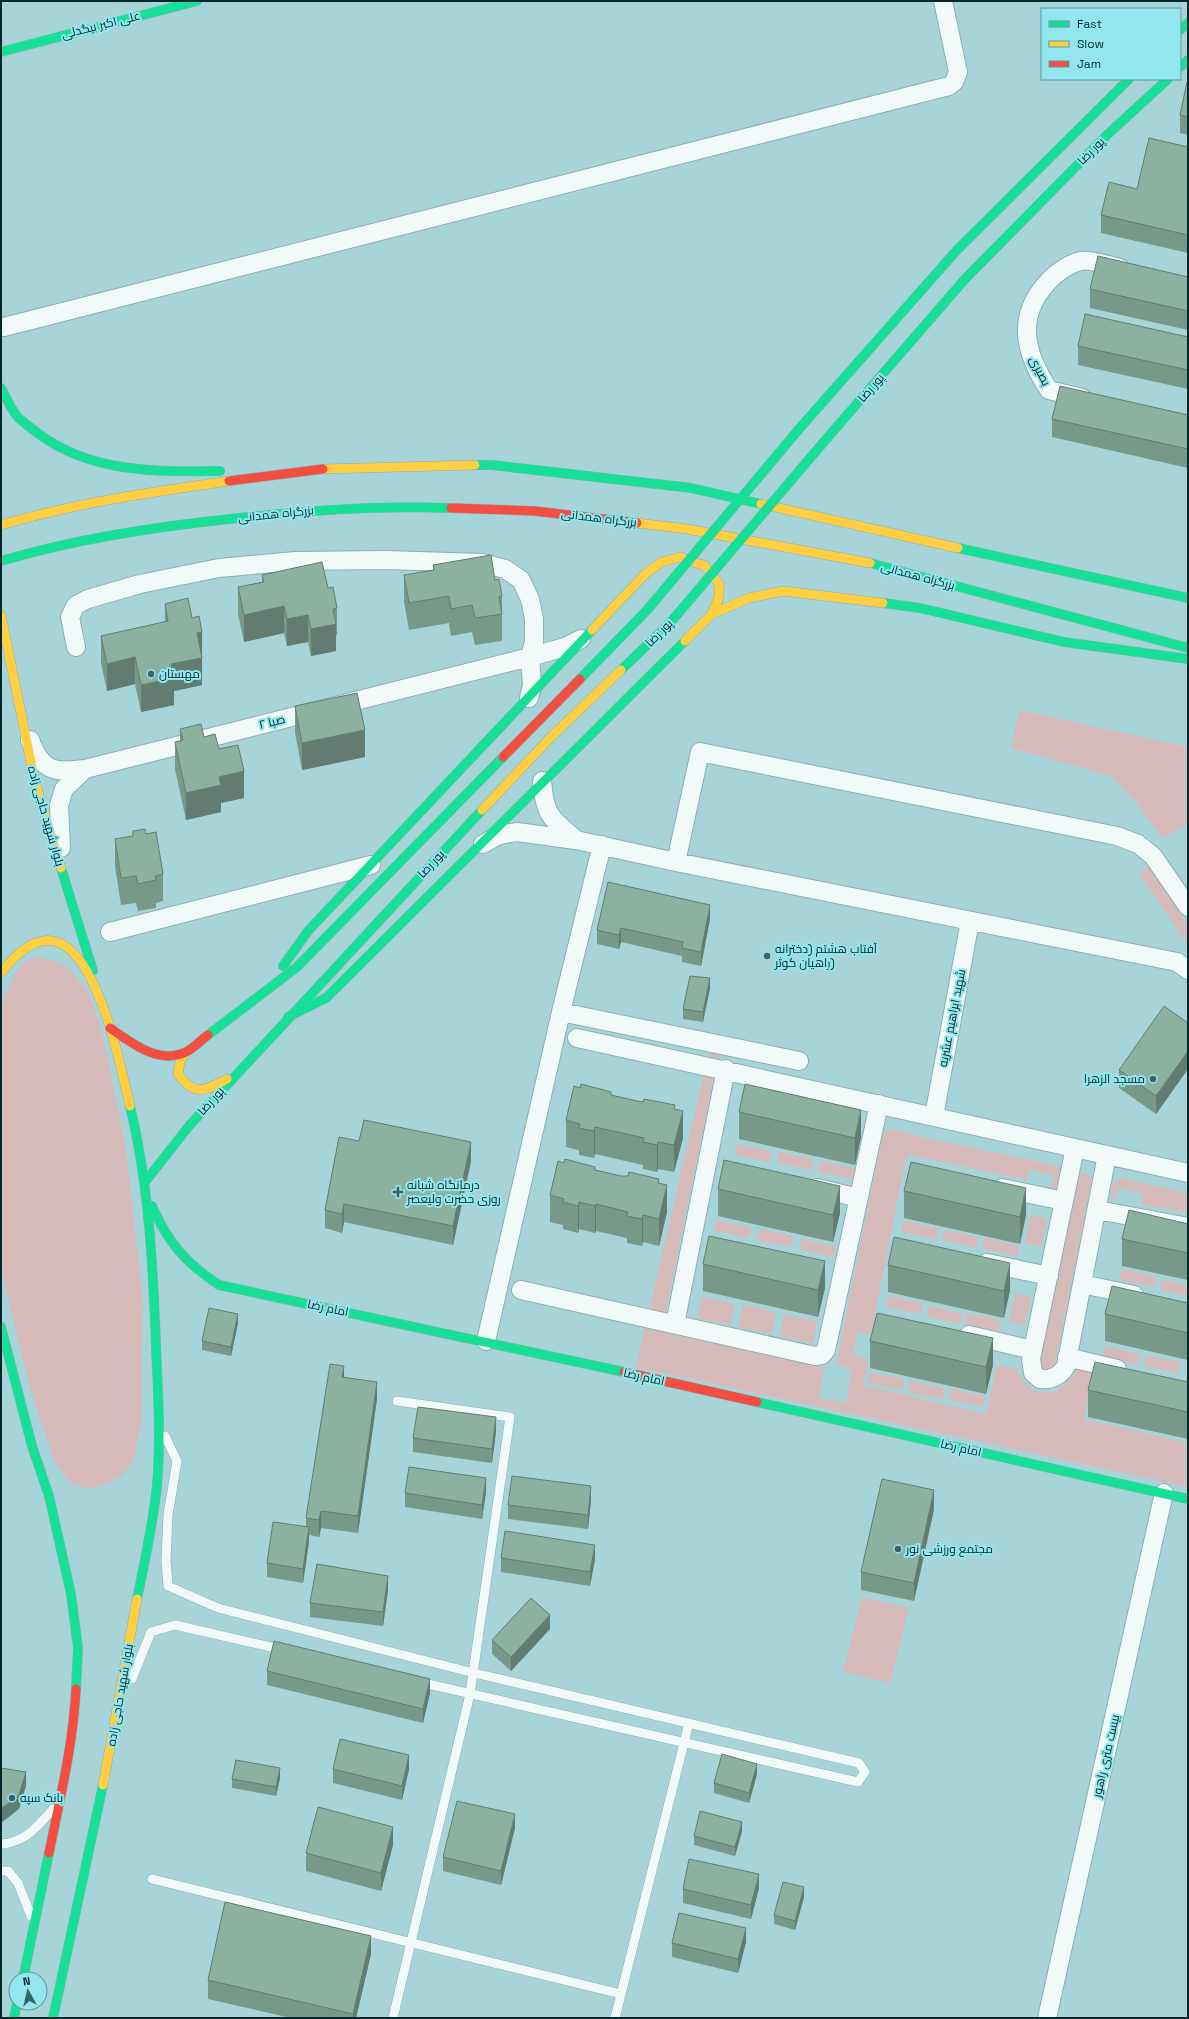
<svg xmlns="http://www.w3.org/2000/svg" width="1189" height="2019" viewBox="0 0 1189 2019" font-family="'Space Grotesk',Cairo,sans-serif">
<style>
.green{fill:#d7bbbb}
.lines{fill:none;stroke-linecap:round;stroke-linejoin:round}
.lane-casing{stroke:#8bafb2;stroke-width:10}
.street-casing{stroke:#8bafb2;stroke-width:20}
.fast-casing{stroke:#8bafb2;stroke-width:10}
.slow-casing{stroke:#8bafb2;stroke-width:10}
.jam-casing{stroke:#8bafb2;stroke-width:10}
.lane{stroke:#f2f9f9;stroke-width:9}
.street{stroke:#f2f9f9;stroke-width:18}
.fast{stroke:#16e098;stroke-width:9}
.slow{stroke:#ffcf43;stroke-width:9}
.jam{stroke:#f24e42;stroke-width:9}
.fast-bridge-casing{stroke:#8bafb2;stroke-width:10;stroke-linecap:butt}
.fast-bridge{stroke:#16e098;stroke-width:9}
.wall{fill:#78988a}
.shaded-wall{fill:#627c71}
.building{fill:#8cb1a1;stroke:#627c71}
.poi-dot{fill:#3c6468;stroke:#93e6ed;stroke-width:1.5}
.labels{text-anchor:middle;dominant-baseline:central;stroke-width:4;stroke-linejoin:round;paint-order:stroke}
.street-label{font-size:12px;fill:#03282b;stroke:#93e6ed}
.poi-label{font-size:12px;fill:#03282b;stroke:#93e6ed;text-anchor:start}
</style>
<rect width="100%" height="100%" fill="#a7d4d9"/>
<path class="green" d="M1019 710 1188 747V824L1162 838 1137 804 1111 776 1011 748Z
M1149 867 1188 924V945L1139 874Z
M38 957 54 961 67 967 88 990 103 1036 126 1149 143 1302 141 1424 134 1459 123 1475 108 1483 92 1489 71 1484 54 1460 30 1388 4 1281 1 1257V1005L14 975 26 960Z
M715 1050 718 1057 666 1310 656 1323 661 1330 669 1334 824 1367 819 1398 846 1403 852 1369 836 1364 883 1133C893 1126 904 1131 913 1135L1058 1166 1064 1170 1058 1188H1054L1051 1185 1054 1175 1029 1170 1026 1180 910 1155 906 1157 871 1334 858 1331 853 1355 869 1359 863 1385 986 1414 997 1365 1017 1369C1025 1392 1049 1401 1067 1383 1072 1378 1076 1371 1079 1364L1094 1368 1084 1419 1188 1443V1487L636 1367 708 1055Z
M737 1144 772 1151 770 1162 735 1155Z
M779 1152 814 1159 812 1170 777 1163Z
M820 1161 855 1168 852 1179 818 1172Z
M1083 1173 1088 1174 1092 1177 1091 1184 1055 1365 1048 1372 1042 1370 1039 1366 1078 1183 1080 1176Z
M1120 1178 1188 1193V1213L1141 1204 1143 1194 1118 1188 1116 1199 1111 1197 1112 1185Z
M1031 1215 1047 1219 1041 1247 1025 1243Z
M716 1220 751 1227 749 1238 714 1231Z
M904 1221 939 1229 936 1239 901 1232Z
M759 1229 794 1236 791 1247 756 1240Z
M944 1230 979 1237 976 1248 942 1240Z
M984 1238 1019 1246 1017 1256 982 1249Z
M802 1239 837 1247 834 1257 800 1250Z
M1122 1269 1157 1277 1155 1287 1120 1280Z
M1162 1279 1188 1285V1296L1160 1290Z
M1015 1293 1031 1297 1025 1325 1009 1322Z
M888 1296 923 1303 921 1314 886 1307Z
M702 1297 735 1304 730 1325 697 1318Z
M743 1305 776 1312 771 1334 738 1327Z
M928 1306 963 1313 960 1324 926 1316Z
M967 1313 1001 1320 999 1331 964 1324Z
M784 1314 817 1321 813 1343 780 1336Z
M1105 1346 1140 1354 1138 1365 1103 1357Z
M1146 1355 1181 1362 1178 1373 1143 1366Z
M870 1372 904 1379 902 1390 867 1383Z
M910 1381 945 1388 943 1399 908 1392Z
M951 1389 985 1396 983 1407 948 1400Z
M862 1597 909 1608 890 1683 843 1672Z"/>
<g class="lines">
<g class="lane-casing">
<path id="lane" d="M165 1436 177 1461 168 1515 166 1560 168 1586 218 1608 474 1673 859 1763 865 1772 858 1782 419 1682
M132 1679 151 1632 175 1625 284 1650
M1 1844C25 1843 38 1826 53 1809
M1 1871H8L18 1883 31 1916
M152 1879 621 1994
M393 2018 470 1694 510 1417 397 1401
M615 2018 689 1723"/>
</g>
<g class="street-casing">
<path id="street" d="M4 327 949 86 954 82 958 72 943 1
M1082 398 1049 390C1026 355 1015 319 1046 284 1054 274 1068 264 1081 261 1089 259 1111 266 1120 268
M76 647 70 617 76 605 88 599 140 584 219 568 295 561 386 560 482 563 505 569 521 580 530 599 534 619V642L530 657 532 685 529 698
M30 740C42 772 55 773 85 769L530 657 565 647 581 639
M542 781C545 816 550 817 575 839
M483 844 499 835 517 832 576 840 676 862 1177 962 1188 970
M61 848 59 805 64 789 85 769
M676 862 700 752 1117 836 1138 844 1153 856 1188 907
M110 932 371 865
M561 1012 799 1061
M577 1038 1188 1173
M934 1116 970 921
M1075 1148 1031 1359 1033 1373 1040 1379C1052 1380 1060 1376 1066 1366L1107 1155
M817 1188 859 1198
M1002 1188 1064 1201
M1097 1210 1188 1227
M987 1263 1049 1276
M1082 1284 1134 1295
M521 1290 815 1356 822 1355 826 1350 879 1104
M675 1324 726 1069
M969 1335 1033 1350
M486 1341 561 1012 602 845
M1067 1357 1117 1369
M1047 2018 1164 1493"/>
</g>
<g class="fast-casing">
<path id="fast" d="M1180 30 1188 23
M1 52 197 1
M1180 67 1188 60
M1 388C6 397 10 407 16 415 22 422 31 428 39 434 91 473 158 472 220 471
M799 429 957 250 1129 79
M822 444 965 279 1107 135 1168 79
M475 465H492L691 488 761 504
M958 548 1188 598
M1 561C75 539 153 527 230 519 304 511 376 505 451 508
M870 563 1188 648
M883 603 920 608 1064 642 1188 659
M621 670 670 623
M580 679 648 609
M61 868 93 971
M283 966 308 931 592 630
M288 1017 326 998 685 641
M208 1035 297 967 503 757
M130 1106C149 1185 153 1265 156 1346 158 1393 161 1439 157 1485 153 1524 145 1561 137 1599
M145 1182 189 1126 482 810
M152 1206C168 1243 186 1263 219 1285L624 1372
M1 1327 32 1446 49 1496 71 1594 78 1648 76 1689
M757 1402 1188 1499
M23 1979 49 1853
M14 2018 17 2003
M53 2018 103 1785"/>
</g>
<g class="slow-casing">
<path id="slow" d="M323 469 475 465
M761 504 958 548
M637 523 687 529 870 563
M1 525C75 503 152 492 229 481
M1 615 35 782 61 868
M592 630 646 573 662 562 680 557 705 566 719 584V597L712 614
M685 641 712 614 749 598 783 591 883 603
M482 810 551 737 621 670
M1 973C83 866 117 1053 130 1106
M186 1052 180 1062 178 1074C194 1097 205 1091 227 1079
M103 1785 137 1599"/>
</g>
<g class="jam-casing">
<path id="jam" d="M229 481 323 469
M451 508 535 511 637 523
M503 757 580 679
M110 1028C132 1043 158 1065 186 1052 194 1048 201 1040 208 1035
M624 1372 757 1402
M49 1853C60 1799 73 1745 76 1689"/>
</g>
<use href="#lane" class="lane"/>
<use href="#street" class="street"/>
<use href="#fast" class="fast"/>
<use href="#slow" class="slow"/>
<use href="#jam" class="jam"/>
<g class="fast-bridge-casing">
<path id="fast-bridge" d="M648 609 799 429
M670 623 822 444"/>
</g>
<use href="#fast-bridge" class="fast-bridge"/>
</g>
<path class="wall" d="M1188 82V135L1180 133V115Z
M1188 147V253L1101 233V215L1137 189Z
M1188 277V330L1090 308V289Z
M1188 337V389L1078 365V346Z
M1188 415V468L1052 437V419Z
M433 565 495 580 502 596V641L475 645 472 632 451 636 449 623 409 630 404 602V575L433 570Z
M262 575 328 588 337 608V635H336V651L311 656 308 642 287 646 284 633 244 642 238 614V587L262 582Z
M165 604 192 618 202 632V685L174 691V705L141 712 135 684 107 691 101 663V636L165 622Z
M295 706 365 757 302 770 295 733Z
M180 729 219 749 244 798 221 803V812L186 820 175 769V742L180 741Z
M133 831 146 834 163 874V901L156 903V908L138 911 136 903 121 905 115 866V839L133 836Z
M710 919 701 966 682 962V956L621 942 619 949 597 944V930Z
M710 988 703 1022 683 1019V1009Z
M1188 1023V1069L1156 1114 1119 1088V1070Z
M611 1095 675 1110 683 1138 674 1172 658 1169 657 1172 643 1169V1165L595 1154 594 1158 579 1155V1150L566 1147V1120Z
M739 1112 861 1137 855 1165 739 1139Z
M359 1141 471 1161 453 1245 344 1222 342 1233 325 1228V1210Z
M595 1170 621 1176 659 1183 667 1212 659 1246 643 1242 642 1246 627 1243V1238L596 1231 595 1233 579 1229 578 1233 563 1229V1225L550 1222V1195Z
M718 1189 840 1213 833 1242 718 1216Z
M904 1191 1026 1215 1020 1244 904 1218Z
M1188 1224V1280L1122 1266V1239Z
M703 1264 825 1288 818 1317 703 1291Z
M888 1265 1010 1290 1004 1318 888 1292Z
M1188 1303V1360L1105 1341V1314Z
M238 1323 231 1356 202 1350V1341Z
M870 1341 993 1365 986 1394 870 1368Z
M344 1378 377 1399 358 1533 321 1528 319 1537 309 1535V1541L303 1583 267 1577V1563L306 1527V1518Z
M1188 1382V1439L1088 1417V1390Z
M496 1431 492 1463 413 1452V1438Z
M486 1492 482 1519 405 1507V1493Z
M591 1500 588 1529 508 1519V1505Z
M934 1509 914 1601 861 1590V1572Z
M501 1558 595 1559 590 1586 501 1572Z
M388 1590 383 1626 310 1617V1603Z
M550 1629 511 1671 492 1654V1640Z
M267 1671 430 1693 423 1723 267 1685Z
M333 1769H409L402 1800 333 1783Z
M757 1774 749 1803 714 1793V1783Z
M280 1778 276 1796 232 1788V1779Z
M515 1828 501 1885 443 1871V1857Z
M742 1831 735 1856 694 1845V1836Z
M393 1845 381 1891 306 1871V1853Z
M759 1888 751 1919 683 1903V1889Z
M804 1897 795 1930 774 1924V1915Z
M746 1942 738 1973 672 1957V1943Z
M371 1954 356 2018H291L208 1999V1980Z"/>
<path class="shaded-wall" d="M284 606V633L244 642V615Z
M308 615V642L287 646V619Z
M336 624V651L311 656V629Z
M202 632V685L174 691V705L141 712V685L197 633Z
M135 657V684L107 691V664Z
M365 730V757L302 770V743Z
M244 771V798L221 803V812L186 820V793L219 777Z
M710 905V919L701 966V952Z
M621 928V942L619 949V935Z
M710 978V988L703 1022V1012Z
M1188 1051V1069L1156 1114V1096Z
M861 1110V1137L855 1165V1138Z
M683 1111V1138L674 1172V1145Z
M595 1127V1154L594 1158V1131Z
M471 1142V1161L453 1245V1226Z
M658 1142V1169L657 1172V1145Z
M667 1185V1212L659 1246V1219Z
M840 1186V1213L833 1242V1215Z
M1026 1188V1215L1020 1244V1217Z
M579 1202V1229L578 1233V1206Z
M344 1204V1222L342 1233V1214Z
M596 1204V1231L595 1233V1206Z
M643 1215V1242L642 1246V1219Z
M825 1261V1288L818 1317V1290Z
M1010 1263V1290L1004 1318V1291Z
M238 1314V1323L231 1356V1347Z
M993 1338V1365L986 1394V1367Z
M344 1366V1383L342 1377Z
M377 1382V1399L358 1533V1516Z
M496 1417V1431L492 1463V1449Z
M486 1478V1492L482 1519V1505Z
M591 1486V1500L588 1529V1515Z
M934 1490V1509L914 1601V1583Z
M321 1511V1528L319 1537V1520Z
M309 1527V1541L303 1583V1569Z
M595 1545V1559L590 1586V1572Z
M388 1576V1590L383 1626V1612Z
M550 1615V1629L511 1671V1657Z
M430 1679V1693L423 1723V1709Z
M409 1755V1769L402 1800V1786Z
M757 1764V1774L749 1803V1793Z
M280 1768V1778L276 1796V1787Z
M26 1772V1786L19 1809 1 1823V1809Z
M515 1814V1828L501 1885V1871Z
M742 1822V1831L735 1856V1847Z
M393 1827V1845L381 1891V1873Z
M759 1874V1888L751 1919V1905Z
M804 1887V1897L795 1930V1921Z
M746 1928V1942L738 1973V1959Z
M371 1936V1954L356 2018H353V2014Z"/>
<path class="building" d="M1187 82H1188V117L1180 115Z
M1149 138 1188 147V235L1101 215 1109 182 1137 189Z
M1098 256 1188 277V311L1090 289Z
M1085 314 1188 337V370L1078 346Z
M1060 386 1188 415V449L1052 419Z
M491 555 495 580 499 579 502 596 499 597 502 614 475 618 472 605 451 609 449 596 409 603 404 575 434 570 433 565Z
M322 562 328 588 333 587 337 608 333 609 336 624 311 629 308 615 287 619 284 606 244 615 238 587 264 582 262 575Z
M188 598 192 618 199 616 202 632 197 633 202 658 171 664 174 678 141 685 135 657 107 664 101 636 168 621 165 604Z
M357 693 365 730 302 743 295 706Z
M201 724 204 737 215 734 219 749 238 745 244 771 219 777 221 785 186 793 175 742 183 740 180 729Z
M145 829 146 834 156 832 163 874 155 876 156 880 138 884 136 876 121 878 115 839 133 836V831Z
M608 882 710 905 701 952 682 948 683 942 621 928 619 935 597 930Z
M690 976 710 978 703 1012 683 1009Z
M1164 1006 1188 1023V1051L1156 1096 1119 1070Z
M581 1084 611 1092V1095L637 1101 643 1102 644 1099 675 1105 674 1109 683 1111 674 1145 658 1142 657 1145 643 1142 644 1138 595 1127 594 1131 579 1128 580 1124 566 1120 574 1086 580 1088Z
M745 1084 861 1110 855 1138 739 1112Z
M364 1120 471 1142 453 1226 344 1204 342 1214 325 1210 339 1137 359 1141Z
M565 1159 595 1167V1170L621 1176H628L629 1172 659 1179 658 1183 667 1185 659 1219 643 1215 642 1219 627 1216 628 1212 596 1204 595 1206 579 1202 578 1206 563 1202 564 1199 550 1195 558 1161 564 1163Z
M724 1160 840 1186 833 1215 718 1189Z
M911 1162 1026 1188 1020 1217 904 1191Z
M1129 1210 1188 1224V1253L1122 1239Z
M709 1236 825 1261 818 1290 703 1264Z
M894 1237 1010 1263 1004 1291 888 1265Z
M1112 1286 1188 1303V1333L1105 1314Z
M209 1308 238 1314 231 1347 202 1341Z
M877 1313 993 1338 986 1367 870 1341Z
M1095 1362 1188 1382V1412L1088 1390Z
M330 1364 344 1366 342 1377 377 1382 358 1516 321 1511 319 1520 306 1518Z
M418 1407 496 1417 492 1449 413 1438Z
M409 1467 486 1478 482 1505 405 1493Z
M512 1476 591 1486 588 1515 508 1505Z
M882 1479 934 1490 914 1583 861 1572Z
M273 1522 309 1527 303 1569 267 1563Z
M505 1531 595 1545 590 1572 501 1558Z
M317 1564 388 1576 383 1612 310 1603Z
M531 1598 550 1615 511 1657 492 1640Z
M274 1641 430 1679 423 1709 267 1671Z
M340 1739 409 1755 402 1786 333 1769Z
M722 1754 757 1764 749 1793 714 1783Z
M236 1760 280 1768 276 1787 232 1779Z
M1 1768 26 1772 19 1795 1 1809Z
M457 1801 515 1814 501 1871 443 1857Z
M318 1807 393 1827 381 1873 306 1853Z
M700 1811 742 1822 735 1847 694 1836Z
M689 1859 759 1874 751 1905 683 1889Z
M783 1882 804 1887 795 1921 774 1915Z
M225 1902 371 1936 353 2014 208 1980Z
M679 1913 746 1928 738 1959 672 1943Z"/>
<g class="poi-dot">
<circle cx="151" cy="674" r="4"/>
<circle cx="767" cy="956" r="4"/>
<circle cx="1153" cy="1079" r="4"/>
<path d="M396 1186h4v4h4v4h-4v4h-4v-4h-4v-4h4z"/>
<circle cx="898" cy="1549" r="4"/>
<circle cx="12" cy="1798" r="4"/>
</g>
<g class="labels">
<g class="street-label">
<text transform="translate(101 25) rotate(-14)">علی اکبر بیگدلی</text>
<text transform="translate(1091 151) rotate(-45)">پور رضا</text>
<text transform="translate(1040 371) rotate(63)">بصیری</text>
<text transform="translate(871 388) rotate(-49)">پور رضا</text>
<text transform="translate(276 514) rotate(-6)">بزرگراه همدانی</text>
<text transform="translate(599 518) rotate(7)">بزرگراه همدانی</text>
<text transform="translate(918 576) rotate(15)">بزرگراه همدانی</text>
<text transform="translate(659 633) rotate(-45)">پور رضا</text>
<text transform="translate(272 722) rotate(-14)">صبا ۲</text>
<text transform="translate(46 816) rotate(74)">بلوار شهید حاجی زاده</text>
<text transform="translate(431 864) rotate(-47)">پور رضا</text>
<text transform="translate(952 1018) rotate(-79)">شهید ابراهیم عشریه</text>
<text transform="translate(211 1101) rotate(-48)">پور رضا</text>
<text transform="translate(328 1308) rotate(12)">امام رضا</text>
<text transform="translate(644 1377) rotate(13)">امام رضا</text>
<text transform="translate(961 1448) rotate(13)">امام رضا</text>
<text transform="translate(120 1695) rotate(-80)">بلوار شهید حاجی زاده</text>
<text transform="translate(1106 1756) rotate(-77)">بیست متری راهور</text>
</g>
<g class="poi-label">
<text x="159" y="674">مهستان</text>
<text x="775" y="949">آفتاب هشتم (دخترانه<tspan x="775" dy="14">راهیان کوثر)</tspan></text>
<text x="1145" y="1079" text-anchor="end">مسجد الزهرا</text>
<text x="407" y="1185">درمانگاه شبانه<tspan x="407" dy="14">روزی حضرت ولیعصر</tspan></text>
<text x="906" y="1549">مجتمع ورزشی نور</text>
<text x="20" y="1798">بانک سپه</text>
</g>
</g>
<rect width="1189" height="2019" fill="none" stroke="#03282b" stroke-width="4"/>
<rect x="1041" y="8" width="140" height="72" fill="#93e6ed" stroke="#599a9f"/>
<rect x="1049" y="21" width="20" height="6" fill="#16e098" stroke="#599a9f"/>
<text x="1077" y="28" font-size="12" fill="#03282b">Fast</text>
<rect x="1049" y="41" width="20" height="6" fill="#ffcf43" stroke="#599a9f"/>
<text x="1077" y="48" font-size="12" fill="#03282b">Slow</text>
<rect x="1049" y="61" width="20" height="6" fill="#f24e42" stroke="#599a9f"/>
<text x="1077" y="68" font-size="12" fill="#03282b">Jam</text>
<g transform="translate(28 1991) rotate(352)"><circle r="19" fill="#93e6ed" stroke="#599a9f"/>
<path d="M0-3L7 15L0 10L-7 15Z" fill="#3c6468"/>
<text y="-6" font-size="11" font-weight="bold" text-anchor="middle" fill="#03282b">N</text>
</g>
</svg>
